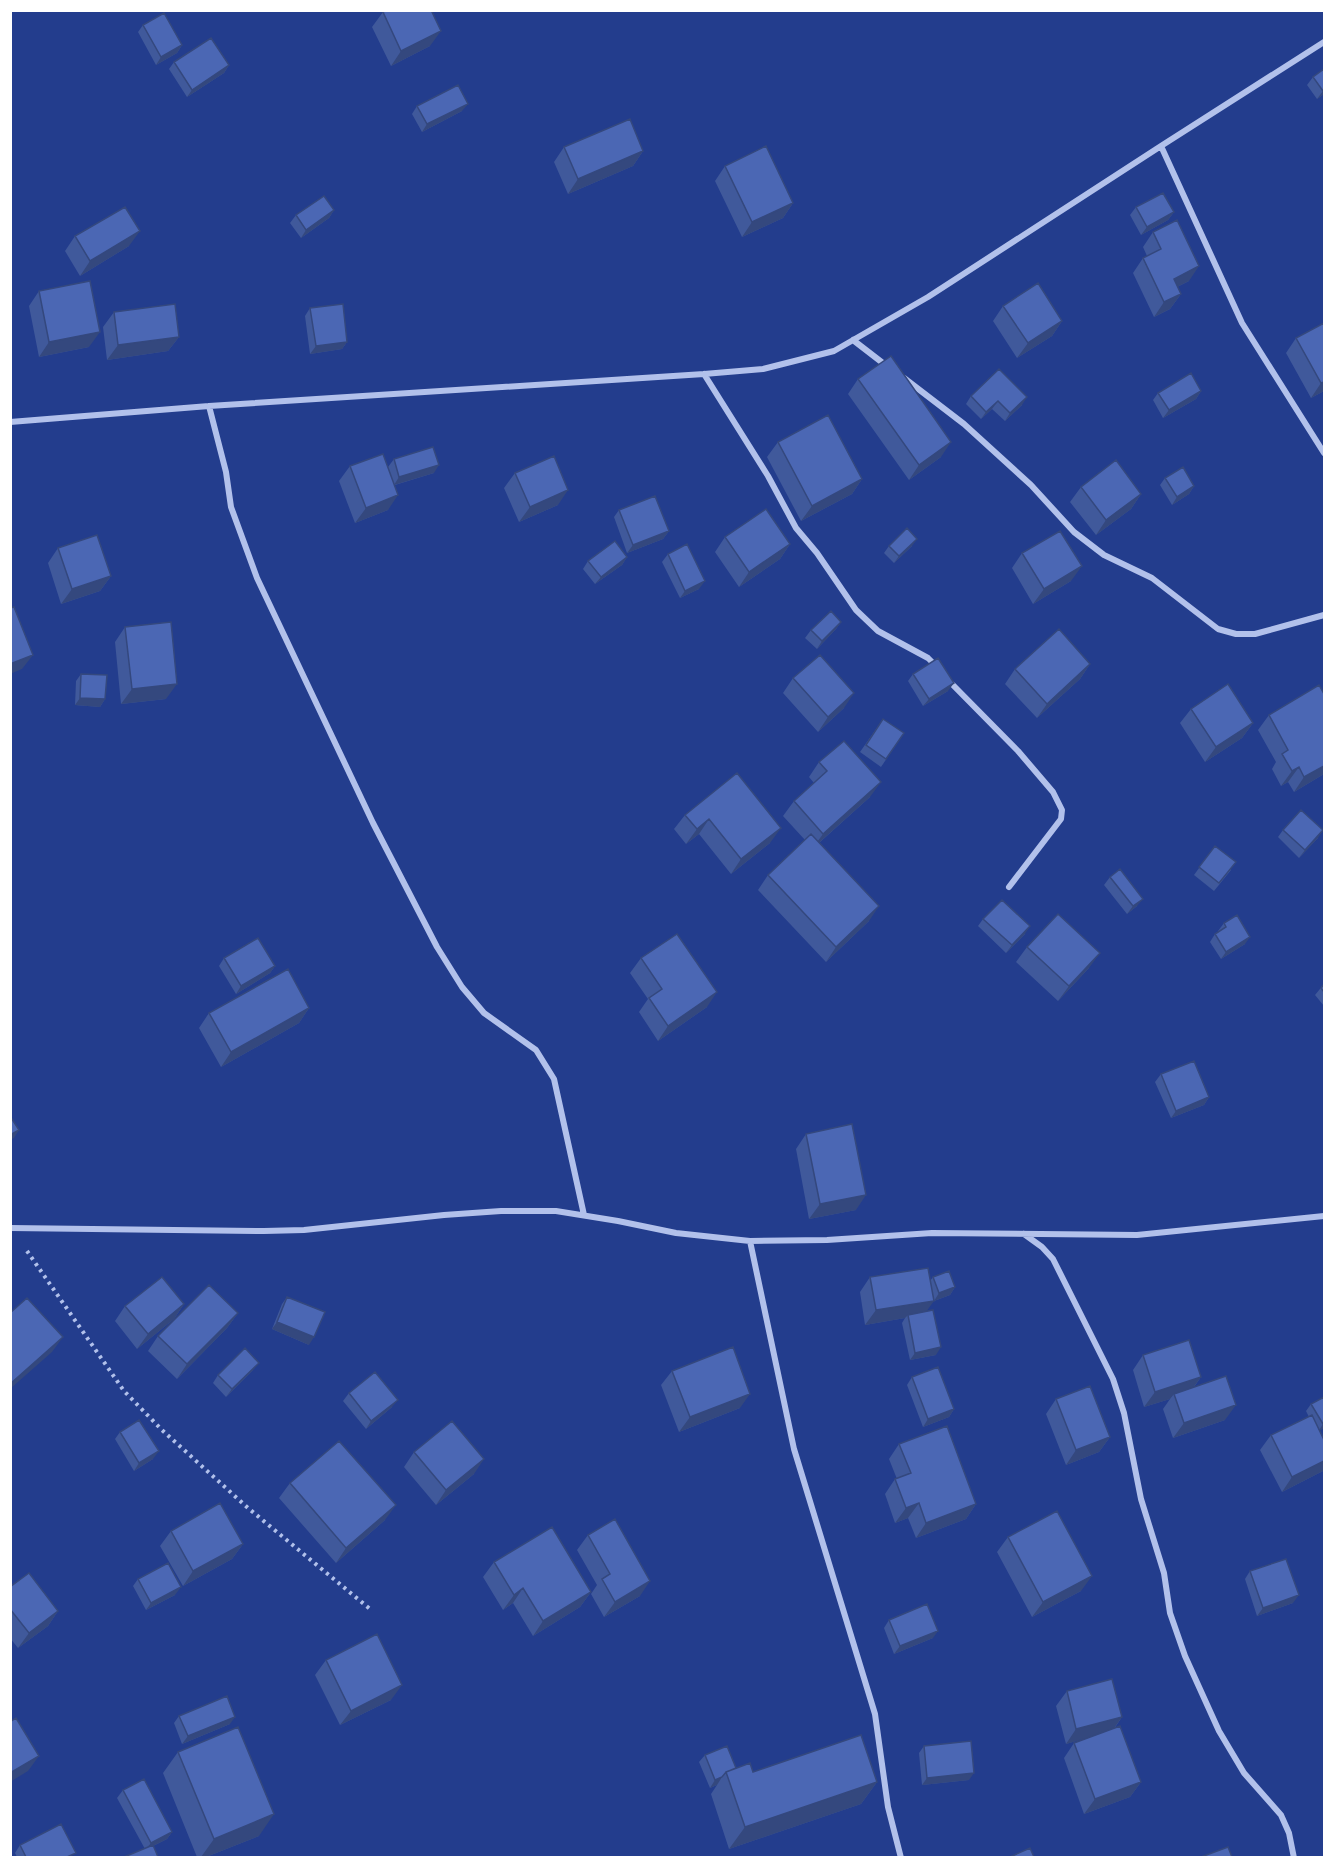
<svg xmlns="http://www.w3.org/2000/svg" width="1335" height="1868" viewBox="0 0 1335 1868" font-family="'Work Sans',sans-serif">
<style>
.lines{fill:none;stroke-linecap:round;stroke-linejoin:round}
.path{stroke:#b2c1eb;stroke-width:4;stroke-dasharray:3 4.5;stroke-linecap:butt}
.minor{stroke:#b2c1eb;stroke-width:6}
.wall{fill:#40599b}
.shaded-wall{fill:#34487e}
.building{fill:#4b67b4;stroke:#34487e;stroke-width:1.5}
</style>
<rect width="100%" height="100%" fill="#233d8d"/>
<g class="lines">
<path class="path" d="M27 1251 124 1391 162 1430 248 1508 370 1609"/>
<path class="minor" d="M1161 146 1242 323 1324 453
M853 340 888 367
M704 374 768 476 796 528 817 553 856 610 878 631 928 658 936 666
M904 378 964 424 1031 485 1074 532 1104 555 1152 578 1218 629 1236 634H1255L1324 615
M209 406 226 472 231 507 257 578 373 823 437 947 462 987 484 1013 536 1050 554 1079 584 1215
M10 422 209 406 704 374 763 369 834 351 928 297 1161 146 1324 42
M949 681 1018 751 1053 792 1062 810 1061 819 1009 887
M10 1228 264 1231 304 1230 444 1215 501 1211H556L618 1221 676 1233 750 1241 827 1240 932 1233 1137 1235 1324 1216
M1024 1234 1042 1247 1053 1259 1113 1379 1124 1413 1141 1499 1164 1573 1170 1613 1185 1656 1219 1731 1244 1773 1281 1815 1289 1833 1294 1858
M750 1241 794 1449 875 1714 888 1807 901 1858"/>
</g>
<path class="wall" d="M383 12 430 46 391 66 372 27Z
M143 25 182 45 177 53 156 65 138 32Z
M174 62 229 65 224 73 187 97 169 69Z
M1324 69V94L1317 99 1307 85 1313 77Z
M417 106 462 111 422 132 412 114Z
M564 147 643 151 633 166 568 194 554 162Z
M725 166 793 203 783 218 742 237 715 181Z
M1136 207 1174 212 1168 220 1141 235 1130 215Z
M334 210 329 218 301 238 290 223 296 215Z
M1153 232 1189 281 1177 287 1181 294 1170 309 1154 317 1133 273 1143 258 1147 256 1143 247Z
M75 236 129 246 80 276 65 251Z
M39 291 89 347 39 357 29 306Z
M1003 306 1062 321 1052 336 1017 358 993 321Z
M310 308 347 342 342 349 310 354 305 316Z
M114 312 179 337 168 351 107 360 103 327Z
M1324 323V391L1311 398 1286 353 1296 338Z
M858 379 941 457 909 480 848 394Z
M1201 391 1196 399 1163 418 1153 400 1158 393Z
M971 396 1022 405 1005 421 992 409 981 419 966 404Z
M778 442 862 479 852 494 801 521 767 457Z
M394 459 434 473 395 485 388 510 355 523 339 481 350 466 391 476 388 467Z
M515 473 558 505 519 522 504 488Z
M1165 478 1194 486 1189 494 1172 505 1160 485Z
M1081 487 1141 494 1131 509 1096 535 1070 502Z
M619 510 669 531 663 539 627 553 614 517Z
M725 537 790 544 780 559 739 587 715 552Z
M889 546H912L894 563 884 553Z
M58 548 111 576 100 591 61 604 48 563Z
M1022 553 1071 581 1033 604 1012 568Z
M668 554 699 589 680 598 662 562Z
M627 557 622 565 595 584 583 569 588 561Z
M841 622 836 629 817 649 805 638 811 630Z
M125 627 166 699 121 704 115 642Z
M1090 664 1080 679 1037 718 1005 684 1015 669Z
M81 674 105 699 100 707 75 705 76 681Z
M913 674 948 691 923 706 908 681Z
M793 678 844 708 818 732 783 693Z
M1191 709 1253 723 1242 738 1205 762 1180 723Z
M1269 715 1324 774 1294 792 1288 782 1281 786 1272 769 1276 762 1258 730Z
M883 719 904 733 881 767 860 752Z
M819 762 870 797 819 843 869 921 826 962 758 890 768 875 805 840 783 816 794 801 814 783 809 777Z
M737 773 770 843 731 874 699 834 686 844 674 829 685 815Z
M1283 830 1318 838 1299 858 1278 837Z
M1215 846 1231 870 1214 891 1194 875Z
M1110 877 1137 906 1127 914 1104 885Z
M983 919 1025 934 1006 953 978 926Z
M1224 923 1245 944 1221 959 1210 942 1215 934 1219 932 1218 931Z
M1027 947 1089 968 1058 1001 1016 962Z
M224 958 275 966 270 973 236 994 219 966Z
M641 958 707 1007 658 1041 639 1012 648 999 630 973Z
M1324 984V1006L1315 995Z
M309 1008 299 1023 221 1067 199 1028 209 1013Z
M1161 1074 1209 1097 1204 1105 1171 1118 1155 1082Z
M806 1134 856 1210 809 1219 796 1149Z
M870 1277 930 1281 933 1277 955 1287 950 1295 934 1301 933 1298 926 1311 936 1355 910 1360 902 1323 905 1318 865 1325 860 1292Z
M287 1297 309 1345 272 1329 282 1304Z
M184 1304 174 1319 137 1349 115 1321 125 1306Z
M238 1313 227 1328 177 1379 148 1351 158 1336Z
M1143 1355 1201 1377 1194 1387 1225 1420 1173 1438 1163 1409 1170 1399 1144 1407 1133 1370Z
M253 1370 226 1397 213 1383 218 1375Z
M672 1371 740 1408 679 1432 661 1385Z
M912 1377 954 1409 949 1417 923 1427 907 1385Z
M349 1393 392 1407 366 1429 343 1401Z
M1324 1397V1428L1320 1430 1323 1471 1282 1492 1260 1450 1271 1435 1309 1417 1306 1411 1311 1404Z
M1056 1399 1110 1437 1099 1452 1066 1465 1046 1414Z
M120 1432 153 1459 134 1471 115 1439Z
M899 1444 976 1504 966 1519 916 1538 908 1518 895 1523 885 1494 895 1479H897L889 1459Z
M414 1452 474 1474 436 1505 404 1467Z
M290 1483 385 1520 336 1563 279 1498Z
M171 1531 243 1544 232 1559 183 1586 160 1546Z
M588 1535 640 1596 604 1617 591 1594 597 1585 577 1550Z
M1008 1537 1081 1591 1032 1617 997 1552Z
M494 1562 591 1592 580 1607 533 1636 513 1603 503 1610 483 1577Z
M1250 1571 1293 1603 1257 1616 1245 1579Z
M138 1579 175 1595 146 1610 133 1586Z
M10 1587 58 1611 48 1626 18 1648 10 1638Z
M889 1620 933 1638 894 1654 884 1628Z
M326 1660 391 1700 340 1725 315 1675Z
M1067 1691 1122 1717 1114 1729 1141 1782 1130 1797 1084 1814 1064 1758 1074 1743 1089 1737 1066 1744 1056 1706Z
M179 1716 230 1724 182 1744 174 1723Z
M924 1746 969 1780 922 1785 919 1753Z
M178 1752 259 1836 206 1857H197L163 1773Z
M705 1755 736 1768 753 1772 877 1782 861 1804 729 1849 711 1794 717 1785 710 1788 699 1762Z
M123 1790 172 1832 167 1839 153 1846 145 1849 117 1798Z
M20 1845 73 1857H17L15 1853Z"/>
<path class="shaded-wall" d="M441 31 430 46 391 66 401 51Z
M182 45 177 53 156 65 161 57Z
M229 65 224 73 187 97 192 90Z
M1324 90V94L1317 99 1323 91Z
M468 104 462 111 422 132 427 124Z
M643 151 633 166 568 194 578 179Z
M793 203 783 218 742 237 752 222Z
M334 210 329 218 301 238 306 230Z
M1174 212 1168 220 1141 235 1147 227Z
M140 231 129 246 80 276 90 261Z
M1199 266 1189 281 1163 294 1174 279Z
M1181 294 1170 309 1154 317 1164 302Z
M1062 321 1052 336 1017 358 1028 343Z
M100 332 89 347 39 357 49 342Z
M179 337 168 351 107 360 118 345Z
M347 342 342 349 310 354 316 346Z
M1324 382V391L1311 398 1321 383Z
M1201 391 1196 399 1163 418 1169 410Z
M1027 397 1022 405 1005 421 1010 413Z
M998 401 992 409 981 419 986 412Z
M951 442 941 457 909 480 919 465Z
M439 465 434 473 394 485 399 477Z
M862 479 852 494 801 521 812 506Z
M1194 486 1189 494 1172 505 1177 497Z
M568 490 558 505 519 522 530 507Z
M1141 494 1131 509 1096 535 1106 520Z
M398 495 388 510 355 523 366 508Z
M669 531 663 539 627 553 633 545Z
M917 539 912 546 894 563 899 556Z
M790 544 780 559 739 587 749 572Z
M627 557 622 565 595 584 601 577Z
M1082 566 1071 581 1033 604 1044 589Z
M111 576 100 591 61 604 72 589Z
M705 581 699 589 680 598 685 591Z
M841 622 836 629 817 649 822 641Z
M33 655 22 669 10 674V664Z
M1090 664 1080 679 1037 718 1047 704Z
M954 683 948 691 923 706 929 699Z
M177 684 166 699 121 704 132 689Z
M854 693 844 708 818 732 828 717Z
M80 698 105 699 100 707 75 705Z
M1253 723 1242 738 1205 762 1216 747Z
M1324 766V774L1294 792 1304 777Z
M1299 767 1288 782 1281 786 1292 771Z
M881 782 870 797 812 849 823 834Z
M709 819 699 834 686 844 697 829Z
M781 828 770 843 731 874 741 859Z
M1323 830 1318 838 1299 858 1305 850Z
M1143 899 1137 906 1127 914 1133 906Z
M879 906 869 921 826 962 836 947Z
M1030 926 1025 934 1006 953 1012 945Z
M1250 937 1245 944 1221 959 1226 952Z
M1100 953 1089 968 1058 1001 1069 986Z
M275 966 270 973 236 994 241 986Z
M717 992 707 1007 658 1041 668 1026Z
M309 1008 299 1023 221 1067 231 1052Z
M1209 1097 1204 1105 1171 1118 1176 1111Z
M19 1130 14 1138 10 1140V1135Z
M866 1195 856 1210 809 1219 820 1204Z
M955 1287 950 1295 934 1301 939 1293Z
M934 1301 923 1316 908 1315 905 1318 865 1325 876 1310Z
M184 1304 174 1319 137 1349 148 1334Z
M238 1313 227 1328 177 1379 187 1364Z
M277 1322 314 1337 309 1345 272 1329Z
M63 1337 52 1352 10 1389V1384Z
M941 1347 936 1355 910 1360 915 1353Z
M259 1363 253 1370 226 1397 232 1389Z
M1201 1377 1190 1392 1174 1394 1170 1399 1144 1407 1155 1392Z
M750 1394 740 1408 679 1432 690 1417Z
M398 1400 392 1407 366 1429 371 1421Z
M1236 1405 1225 1420 1173 1438 1184 1423Z
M954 1409 949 1417 923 1427 928 1419Z
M1324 1423V1428L1318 1432 1323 1424Z
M1110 1437 1099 1452 1066 1465 1076 1450Z
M159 1451 153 1459 134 1471 139 1463Z
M484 1459 474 1474 436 1505 446 1490Z
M1324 1461V1469L1323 1471 1282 1492 1292 1477Z
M919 1503 908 1518 895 1523 906 1508Z
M976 1504 966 1519 916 1538 926 1523Z
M396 1505 385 1520 336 1563 346 1548Z
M243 1544 232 1559 183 1586 193 1571Z
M1092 1576 1081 1591 1032 1617 1043 1602Z
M650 1581 640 1596 604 1617 615 1602Z
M181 1587 175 1595 146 1610 151 1603Z
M523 1588 513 1603 503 1610 514 1595Z
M591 1592 580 1607 533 1636 543 1621Z
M1299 1595 1293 1603 1257 1616 1263 1608Z
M58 1611 48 1626 18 1648 29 1633Z
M938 1631 933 1638 894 1654 900 1646Z
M402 1685 391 1700 340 1725 351 1711Z
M235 1717 230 1724 182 1744 188 1736Z
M1122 1717 1112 1731 1066 1744 1076 1729Z
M39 1756 28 1771 10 1782V1773Z
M974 1773 969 1780 922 1785 927 1778Z
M722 1777 717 1785 710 1788 715 1780Z
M877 1782 861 1804 729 1849 745 1827Z
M1141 1782 1130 1797 1084 1814 1095 1799Z
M274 1814 259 1836 206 1857H201L214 1839Z
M172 1832 167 1839 145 1850 151 1843Z"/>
<path class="building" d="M387 10H431L441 31 401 51 383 12Z
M164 13 182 45 161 57 143 25Z
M211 38 229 65 192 90 174 62Z
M1324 69V90L1323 91 1313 77Z
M458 85 468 104 427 124 417 106Z
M630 119 643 151 578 179 564 147Z
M766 146 793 203 752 222 725 166Z
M1163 193 1174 212 1147 227 1136 207Z
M324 196 334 210 306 230 296 215Z
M125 207 140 231 90 261 75 236Z
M1177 220 1199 266 1174 279 1181 294 1164 302 1143 258 1161 249 1153 232Z
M90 281 100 332 49 342 39 291Z
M1038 283 1062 321 1028 343 1003 306Z
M175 304 179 337 118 345 114 312Z
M343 304 347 342 316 346 310 308Z
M1324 323V382L1321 383 1296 338Z
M891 356 951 442 919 465 858 379Z
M999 369 1027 397 1010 413 998 401 986 412 971 396Z
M1191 373 1201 391 1169 410 1158 393Z
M828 415 862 479 812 506 778 442Z
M433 447 439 465 399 477 394 459Z
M383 454 398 495 366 508 350 466Z
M554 456 568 490 530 507 515 473Z
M1116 460 1141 494 1106 520 1081 487Z
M1183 467 1194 486 1177 497 1165 478Z
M655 496 669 531 633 545 619 510Z
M766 509 790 544 749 572 725 537Z
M907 528 917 539 899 556 889 546Z
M1060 531 1082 566 1044 589 1022 553Z
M97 535 111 576 72 589 58 548Z
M615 541 627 557 601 577 588 561Z
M687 544 705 581 685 591 668 554Z
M14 607 33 655 10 664V608Z
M831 611 841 622 822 641 811 630Z
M171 622 177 684 132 689 125 627Z
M1059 629 1090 664 1047 704 1015 669Z
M820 655 854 693 828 717 793 678Z
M938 658 954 683 929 699 913 674Z
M81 674 107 675 105 699 80 698Z
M1228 684 1253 723 1216 747 1191 709Z
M1319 685 1324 694V766L1304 777 1299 767 1292 771 1282 754 1288 750 1269 715Z
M883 719 904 733 886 759 866 745Z
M844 741 881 782 823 834 794 801 827 771 819 762Z
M737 773 781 828 741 859 709 819 697 829 685 815Z
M1301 810 1323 830 1305 850 1283 830Z
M811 834 879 906 836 947 768 875Z
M1215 846 1236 862 1219 883 1199 867Z
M1120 869 1143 899 1133 906 1110 877Z
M1002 900 1030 926 1012 945 983 919Z
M1058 914 1100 953 1069 986 1027 947Z
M1237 915 1250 937 1226 952 1215 934 1226 927 1224 923Z
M677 934 717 992 668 1026 649 998 662 989 641 958Z
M258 938 275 966 241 986 224 958Z
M288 969 309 1008 231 1052 209 1013Z
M1324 984V992L1321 988Z
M1194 1061 1209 1097 1176 1111 1161 1074Z
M10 1116 19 1130 10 1135Z
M852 1124 866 1195 820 1204 806 1134Z
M928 1268 934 1301 876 1310 870 1277Z
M949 1271 955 1287 939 1293 933 1277Z
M162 1277 184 1304 148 1334 125 1306Z
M209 1285 238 1313 187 1364 158 1336Z
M287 1297 325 1312 314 1337 277 1322Z
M27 1298 63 1337 10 1384V1313Z
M933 1310 941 1347 915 1353 908 1315Z
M1189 1340 1201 1377 1155 1392 1143 1355Z
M733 1347 750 1394 690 1417 672 1371Z
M245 1348 259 1363 232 1389 218 1375Z
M938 1367 954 1409 928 1419 912 1377Z
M375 1372 398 1400 371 1421 349 1393Z
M1226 1376 1236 1405 1184 1423 1174 1394Z
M1090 1386 1110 1437 1076 1450 1056 1399Z
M1324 1397V1423L1323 1424 1311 1404Z
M1312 1415 1324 1440V1461L1292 1477 1271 1435Z
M139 1420 159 1451 139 1463 120 1432Z
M452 1421 484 1459 446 1490 414 1452Z
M947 1426 976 1504 926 1523 919 1503 906 1508 895 1479 911 1473 899 1444Z
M339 1441 396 1505 346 1548 290 1483Z
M220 1503 243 1544 193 1571 171 1531Z
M1057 1511 1092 1576 1043 1602 1008 1537Z
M615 1519 650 1581 615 1602 602 1579 610 1574 588 1535Z
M552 1527 591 1592 543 1621 523 1588 514 1595 494 1562Z
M1286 1559 1299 1595 1263 1608 1250 1571Z
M168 1563 181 1587 151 1603 138 1579Z
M29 1573 58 1611 29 1633 10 1609V1587Z
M927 1604 938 1631 900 1646 889 1620Z
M377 1634 402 1685 351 1711 326 1660Z
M1112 1679 1122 1717 1076 1729 1067 1691Z
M227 1696 235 1717 188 1736 179 1716Z
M16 1718 39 1756 10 1773V1722Z
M1120 1726 1141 1782 1095 1799 1074 1743Z
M238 1727 274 1814 214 1839 178 1752Z
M861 1735 877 1782 745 1827 726 1772 750 1763 753 1772Z
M971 1741 974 1773 927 1778 924 1746Z
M727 1746 736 1768 726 1772 722 1777 715 1780 705 1755Z
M144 1779 172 1832 151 1843 123 1790Z
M61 1824 76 1853 67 1857H26L20 1845Z
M153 1845 158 1857H124Z
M1228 1847 1232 1857H1201Z
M1030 1848 1034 1857H1010Z"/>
<rect width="1335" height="1868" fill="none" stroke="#ffffff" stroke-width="24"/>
</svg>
